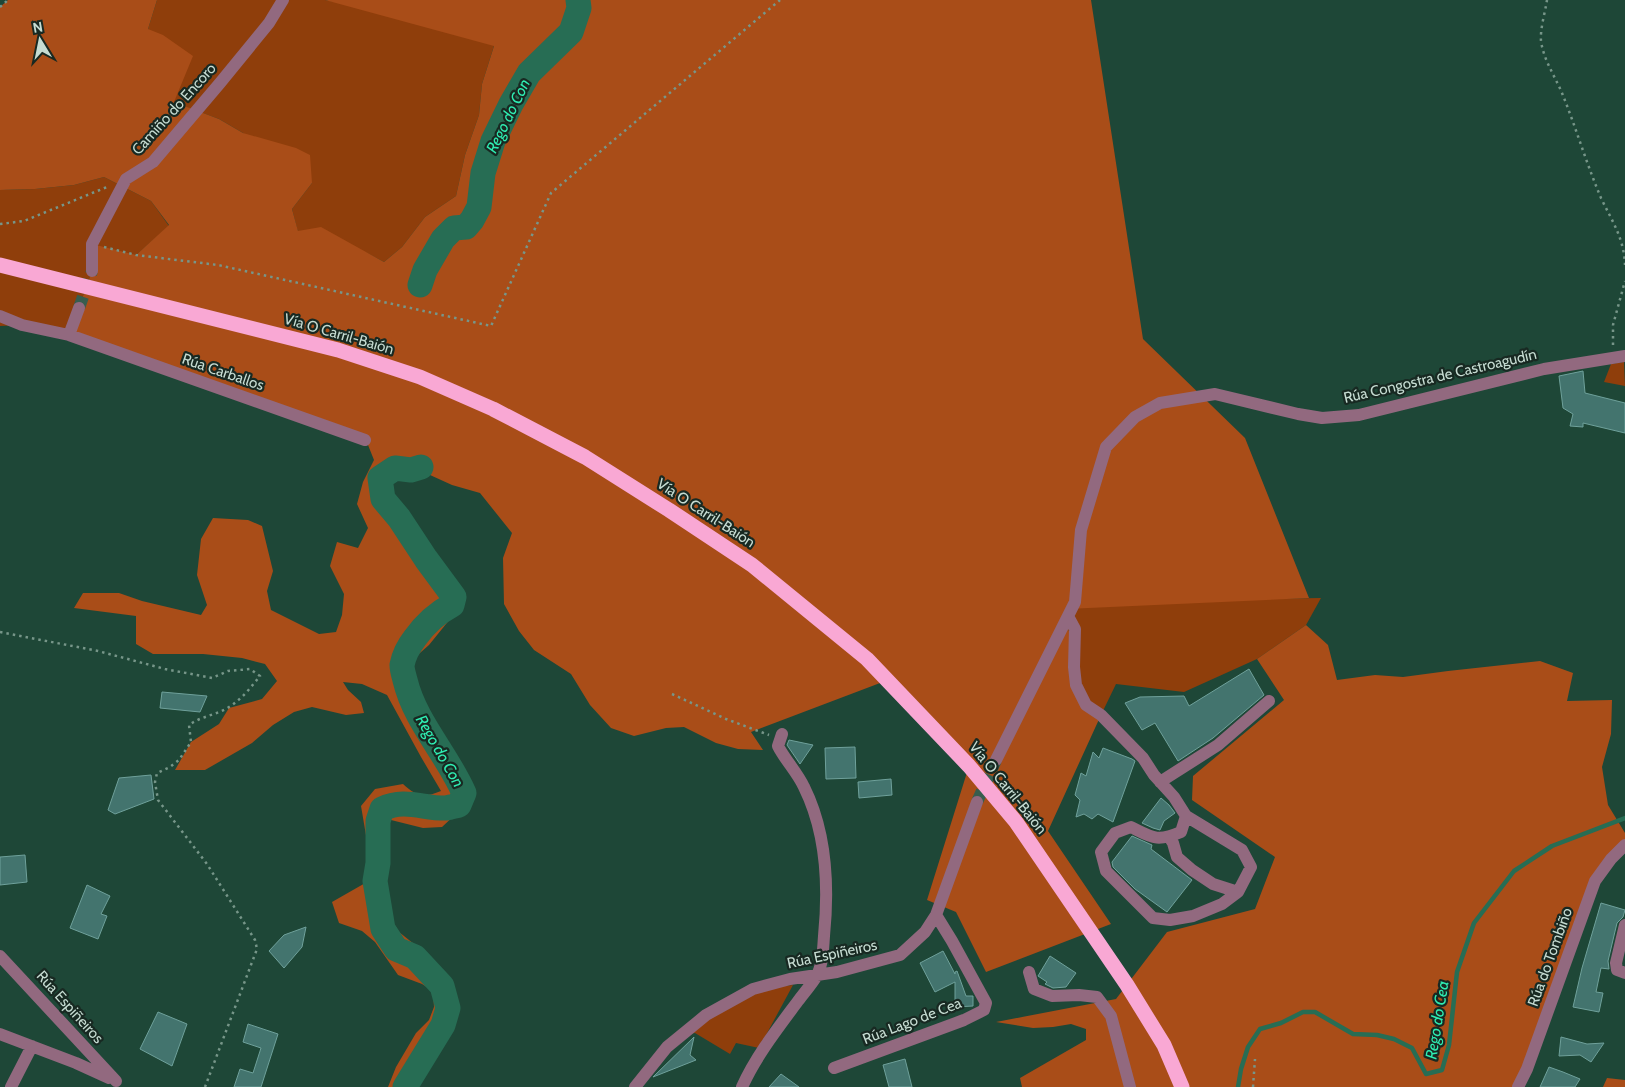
<svg xmlns="http://www.w3.org/2000/svg" width="1625" height="1087" viewBox="0 0 1625 1087" font-family="Cabin,sans-serif">
<style>
.green{fill:#8f3e0b}
.forest{fill:#a94d18}
.lines{fill:none;stroke-linecap:round;stroke-linejoin:round}
.stream{stroke:#276d54;stroke-width:4.5}
.river{stroke:#276d54;stroke-width:25}
.building{fill:#43746e;stroke:#6fa19b}
.minor-tunnel{stroke:#375d4e;stroke-width:12;stroke-dasharray:12 6;stroke-linecap:butt}
.path{stroke:#779689;stroke-width:2.5;stroke-dasharray:2.5 4;stroke-linecap:butt}
.minor{stroke:#92697f;stroke-width:12}
.highway{stroke:#f9a8d4;stroke-width:15}
.labels{text-anchor:middle;dominant-baseline:central;stroke-width:4.5;stroke-linejoin:round;paint-order:stroke}
.street-label{font-size:15px;fill:#c6dcd2;stroke:#182922}
.water-label{font-size:16px;font-style:italic;fill:#2fedb2;stroke:#182922}
</style>
<rect width="100%" height="100%" fill="#1e4737"/>
<path class="green" d="M157 0H325L498 33 482 84 479 115 465 155 456 196 425 217 402 247 384 262 367 253 298 232 292 209 312 183 243 133 219 119 173 102 148 29Z
M104 177 151 201 169 226 136 255 92 271 69 335 22 325 0 326V190L35 189 74 185Z
M1624 362 1625 386 1604 382 1611 364Z
M1321 598 1306 625 1257 659 1184 692 1116 684 1101 715 1086 705 1074 667 1075 602Z
M793 985 759 1048 736 1043 730 1054 695 1033 682 1035 753 989Z"/>
<path class="forest" d="M8 0H157L148 29 163 35 193 56 174 102 219 119 243 133 296 148 310 155 312 183 292 209 298 231 321 227 384 262 402 247 425 217 456 196 465 155 479 115 482 84 494 46 325 0H1091L1143 339 1245 438 1309 598 1066 609 1076 685 1101 715 1048 831 1111 924 986 972 956 912 927 900 969 766 888 680 751 732 763 750 738 749 716 743 684 727 666 728 634 736 611 728 590 705 571 674 534 650 519 631 504 604 503 558 512 533 480 493 452 485 430 475 405 476 390 481 393 497 459 592V608L429 645 412 660 415 677 425 706 470 780 472 799 442 827 423 828 387 819 385 880 386 911 399 932 424 952 440 971 449 985 453 1018 411 1087H388L396 1067 416 1033 429 1020 434 1007 433 991 422 984 398 975 375 942 362 931 339 923 332 902 367 882 369 853 361 806 375 789 403 784C417 797 424 798 441 791L421 757 387 695 362 684 343 682 348 690 361 702 364 713 346 715 312 707 294 712 273 725 252 743 205 770H175L191 742 219 724 229 708 262 699 277 681 265 664 242 658 203 654H153L136 644V616L74 608 83 593H119L142 601 201 615 207 605 197 575 201 539 213 518 248 520 262 526 273 571 267 591 271 610 319 634 336 632 342 615 344 594 330 566 337 542 358 548 368 528 357 504 363 482 374 460 366 440 69 335 92 271V244L136 255 169 225 151 201 104 177 74 185 35 189 0 190V7Z
M1306 625 1328 645 1337 680 1375 675 1403 677 1448 671 1540 661 1573 673 1567 701 1612 700 1611 734 1602 767 1608 805 1625 833V846L1595 881 1518 1087H1022L1020 1078 1086 1040V1029L1071 1024 1053 1027 1033 1028 996 1022 1116 999 1167 932 1255 909 1275 857 1192 800 1193 776 1284 700 1257 659Z
M1607 1078 1625 1080V1087H1603Z"/>
<g class="lines">
<path class="stream" d="M1238 1087 1241 1069 1248 1047 1260 1029 1281 1023 1303 1012H1315L1353 1034 1377 1035 1394 1039 1412 1048 1426 1074 1442 1070 1449 1045 1457 972 1474 923 1514 871 1552 846 1625 818"/>
<path class="river" d="M420 285 425 270 443 239 454 228 466 227 472 220 479 207 483 173 493 141 511 104 529 73 571 32 579 8 578 0
M405 1087 443 1025 448 1008 442 986 415 957 396 949 383 929 375 881 378 863V821L382 809C405 798 424 809 447 808 450 807 455 806 459 805L464 793C447 754 415 722 405 680 404 676 402 670 402 665 404 654 408 647 415 638 425 624 437 613 452 605L454 597 426 559 399 518 383 499 380 478 395 468 411 470 421 467"/>
</g>
<path class="building" d="M1583 371 1585 393 1625 403V433L1583 423V427L1570 426 1573 414 1563 408 1559 376Z
M1249 669 1264 695 1213 738 1178 761 1155 723 1142 730 1125 703 1140 697 1184 696 1189 706Z
M162 692 207 696 200 712 160 708Z
M789 740 813 745 800 764 787 745Z
M855 747 856 778 826 779 825 748Z
M1103 748 1132 759 1135 761 1113 822 1098 814 1092 819 1084 814 1076 817 1080 800 1075 795 1081 773 1086 776 1093 752 1099 758Z
M151 775 154 799 115 814 108 810 119 778Z
M891 779 892 795 859 798 858 782Z
M1161 798 1169 805 1175 813 1164 821 1160 830 1153 828 1142 823Z
M1132 836 1152 845 1151 849 1192 880 1167 912 1135 889 1113 867 1112 862Z
M25 855 27 882 0 885V857Z
M87 885 110 896 101 914 107 916 98 939 70 928Z
M1601 903 1625 910 1623 917 1617 923 1608 961 1609 969 1601 968 1596 992 1603 993 1599 1012 1573 1007 1582 968Z
M306 927 302 947 284 968 269 951 284 935Z
M943 951 955 974V972L957 971 966 996H973V1006L955 1007V982L935 992 920 963Z
M1050 956 1076 973 1066 987 1053 988 1045 984 1047 982 1038 976Z
M158 1012 187 1024 172 1066 140 1049Z
M248 1024 278 1034 261 1087H234L240 1069 253 1073 261 1048 243 1042Z
M694 1037 690 1055 696 1060 653 1077Z
M1561 1037 1587 1044 1604 1043 1591 1062 1580 1055 1559 1056Z
M905 1059 912 1087H889L883 1065Z
M1549 1067 1563 1072 1580 1079 1575 1087H1540Z
M781 1074 799 1087H769Z"/>
<g class="lines">
<path class="minor-tunnel" d="M79 308 92 271
M977 802 996 760"/>
<path class="path" d="M1547 0C1545 13 1540 29 1541 41 1544 62 1557 79 1564 98 1577 131 1587 165 1601 198 1612 221 1624 238 1625 265
M0 7 8 0
M0 224 24 221 107 187
M104 247 136 255 218 265 491 326 551 193 780 0
M1613 345V325L1625 281
M0 632 98 651 165 669 212 678 228 671 250 669 260 676C251 687 242 699 229 707 217 715 201 716 189 725L191 742 179 760 170 767 157 773 155 782 158 800 207 864 255 940 257 949 205 1087
M672 694 726 719 769 735
M1253 1087 1255 1059"/>
<path class="minor" d="M92 271V244L126 179 153 162 220 83 269 23 283 0
M0 316 22 325 69 335 79 308
M69 335 365 440
M1068 616 1075 629 1074 667 1076 685 1086 705 1101 715 1143 758 1154 775 1174 797 1186 816 1181 832C1157 842 1153 838 1131 827L1115 833 1101 852 1106 871 1153 918 1170 920 1193 916 1222 904 1238 892 1251 867 1242 850 1186 816
M996 760 1075 602 1081 530 1106 447 1135 417 1160 403 1215 394 1298 414 1322 418 1359 415 1544 369 1625 356
M1160 782 1218 745 1269 701
M1169 837 1173 843 1177 857 1192 870 1213 884 1238 892
M1625 925 1616 963 1617 970 1625 973
M0 956 116 1081
M1029 972 1034 989 1052 996 1079 995 1097 997 1111 1016 1130 1087
M0 1034 76 1063 109 1078
M834 1068 964 1020 984 1010 986 1003 952 941 936 915
M11 1087 32 1046
M635 1087 667 1047 706 1015 753 989 790 979 837 972 900 955 925 932 936 915 977 802
M742 1087C756 1056 778 1028 798 1001 804 993 811 985 816 977 823 965 823 949 824 936 829 886 827 833 804 787 797 772 785 760 778 746L782 734
M1518 1087 1527 1069 1595 881 1611 859 1625 845"/>
<path class="highway" d="M0 265 338 350 420 377 493 409 585 457 669 510 752 565 867 659 969 766 1016 822 1127 985 1164 1045 1182 1087"/>
</g>
<g class="labels">
<g class="street-label">
<text transform="translate(174 109) rotate(-48)">Camiño do Encoro</text>
<text transform="translate(339 334) rotate(16)">Vía O Carril-Baión</text>
<text transform="translate(223 372) rotate(19)">Rúa Carballos</text>
<text transform="translate(1440 376) rotate(-13)">Rúa Congostra de Castroagudín</text>
<text transform="translate(706 513) rotate(33)">Vía O Carril-Baión</text>
<text transform="translate(1008 788) rotate(51)">Vía O Carril-Baión</text>
<text transform="translate(832 954) rotate(-12)">Rúa Espiñeiros</text>
<text transform="translate(1550 957) rotate(-70)">Rúa do Tombiño</text>
<text transform="translate(70 1007) rotate(48)">Rúa Espiñeiros</text>
<text transform="translate(912 1021) rotate(-21)">Rúa Lago de Cea</text>
</g>
<g class="water-label">
<text transform="translate(508 116) rotate(-64)">Rego do Con</text>
<text transform="translate(440 751) rotate(60)">Rego do Con</text>
<text transform="translate(1437 1020) rotate(-81)">Rego do Cea</text>
</g>
</g>
<g transform="translate(40 40) rotate(350)" stroke="#182922" stroke-width="4" paint-order="stroke">
<path d="M0-4L9 19L0 12L-9 19Z" fill="#c6dcd2"/>
<text y="-8" font-size="14" font-weight="bold" text-anchor="middle" fill="#c6dcd2">N</text>
</g>
</svg>
